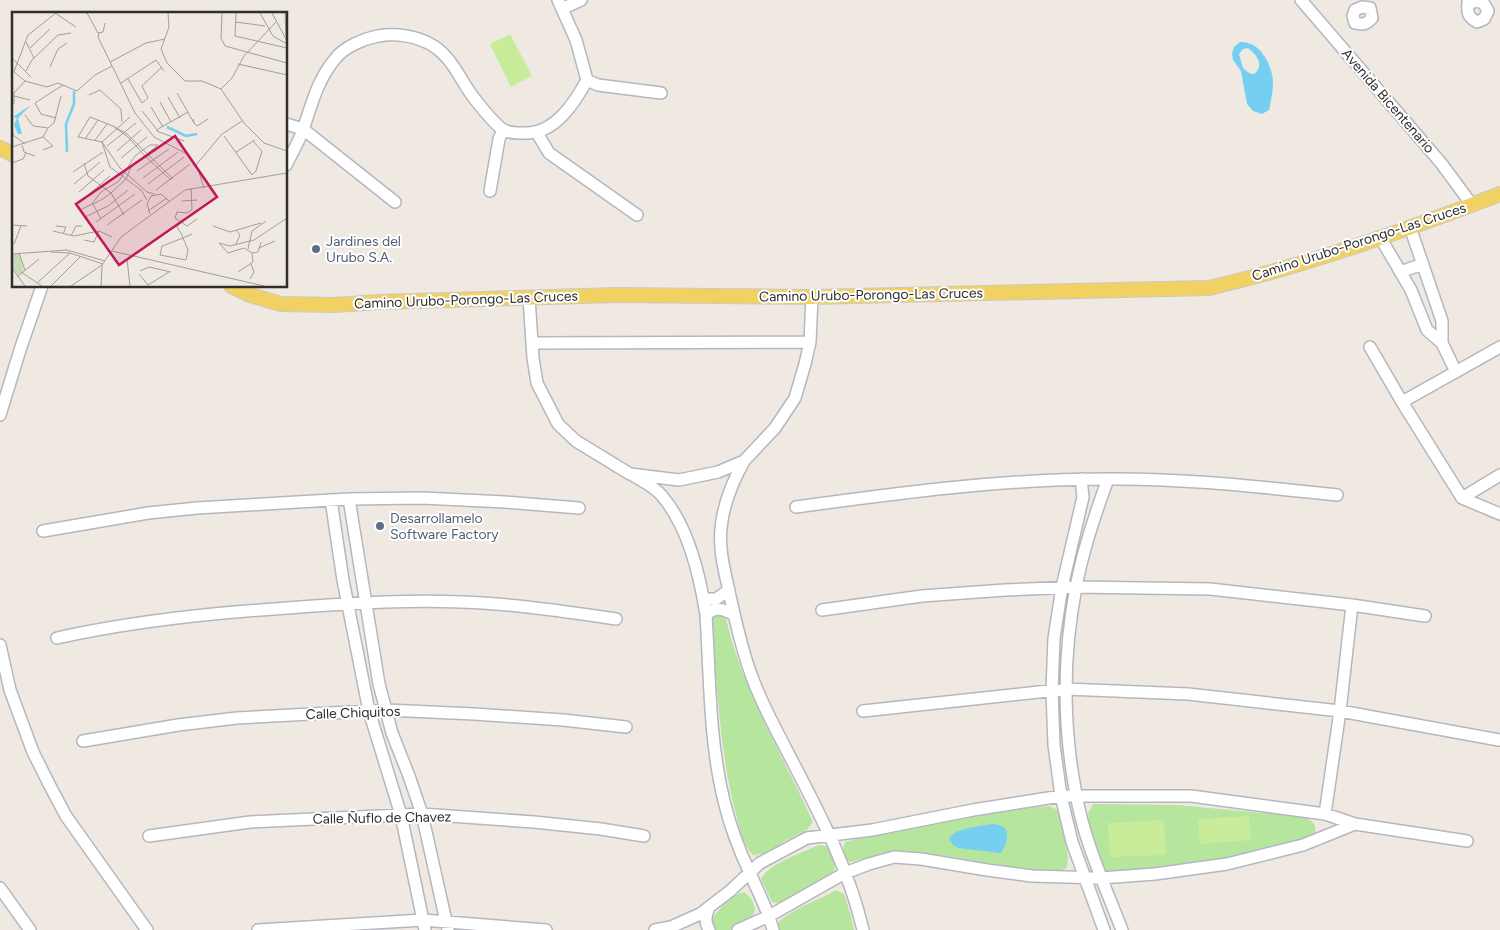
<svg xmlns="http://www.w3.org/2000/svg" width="1500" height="930" viewBox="0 0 1500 930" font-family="Figtree,sans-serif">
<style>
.green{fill:#b6e59e}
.pitch{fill:#c9ec9a}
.water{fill:#75cff0;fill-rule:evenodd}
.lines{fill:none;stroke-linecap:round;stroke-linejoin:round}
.minor-casing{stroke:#b4b7c1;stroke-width:14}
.major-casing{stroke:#c9c9c9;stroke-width:16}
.minor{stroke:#fff;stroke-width:11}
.major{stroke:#f2d163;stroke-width:14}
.service-dot{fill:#5c6f8a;stroke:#fff;stroke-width:2}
.labels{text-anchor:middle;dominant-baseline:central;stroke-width:4;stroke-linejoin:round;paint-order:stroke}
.street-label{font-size:14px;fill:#2e2e2e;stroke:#fff}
.service-label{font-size:14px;fill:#4e5e75;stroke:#fff;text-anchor:start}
.inset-river{fill:none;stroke:#75cff0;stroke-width:2.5}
.inset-road{fill:none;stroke:#a29e99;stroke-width:1}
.view{fill:#c2185b;fill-opacity:0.15;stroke:#c2185b;stroke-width:2.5}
.inset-edge{fill:none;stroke:#2e2e2e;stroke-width:2.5}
</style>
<rect width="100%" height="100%" fill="#efe9e1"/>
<path class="green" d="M723 614 726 619C743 692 783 755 813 822L807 830 783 842 767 853 753 855C742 843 741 833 737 818 719 753 718 687 711 620L715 615Z
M1093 804 1177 805 1297 816C1307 818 1318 821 1315 833L1299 842 1219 859 1151 868 1118 871H1105C1096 854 1090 832 1088 813Z
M1049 806 1060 811 1068 857 1067 868C1051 876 1028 870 1010 867 974 862 936 852 899 851 882 851 867 859 850 862 842 856 842 851 845 842L852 840 976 816 996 810Z
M819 845 826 846 832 854 835 868 830 878 793 898 778 903 772 902 761 879C768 864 804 852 819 845Z
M836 890 844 894 851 916 854 930H779L778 923C792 908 818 901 836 890Z
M744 892C751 897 757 906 754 914L730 930H713L711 920C719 909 731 895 744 892Z"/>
<path class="pitch" d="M510 34 532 76 511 87 490 44Z
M1249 816 1251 840 1200 844 1198 819Z
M1164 820 1166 855 1110 857 1108 823Z"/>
<path class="water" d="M1240 42C1260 41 1272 64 1273 82 1273 91 1271 101 1269 110L1262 114 1253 111 1247 104 1241 71 1233 60 1232 53 1234 47ZM1248 48C1257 55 1265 65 1254 74L1249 73 1243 68 1239 54 1243 49Z
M993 824C1012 825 1009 841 1001 853L958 848 953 845 949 839C954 828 981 826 993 824Z"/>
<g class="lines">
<g class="minor-casing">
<path id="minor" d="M1301 0 1441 163 1472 205
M1479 1 1484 4 1488 11 1484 19 1477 22C1468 17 1467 13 1468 3Z
M1362 7 1370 8 1372 18C1367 24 1363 25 1355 23L1353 16 1355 10Z
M562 9 581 0
M587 80 598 85 661 93
M286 124 303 129 395 202
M537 133 549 153 637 215
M286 165C292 153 300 140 304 127 312 103 318 79 335 59 344 47 363 39 378 36 396 33 416 36 432 45 453 58 460 80 474 98 481 107 494 123 502 129 509 134 521 133 528 133 556 132 575 102 587 80L576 40 558 0
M490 191 499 139 503 130
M1410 227 1442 321V343
M1380 237 1411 290 1427 330 1442 343 1456 372
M1400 272 1423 264
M529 298 533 358 537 383 558 424 576 441 630 474 679 480 718 472 744 461 775 428 795 398 805 364 810 342 812 297
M532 343 810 342
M1370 347 1402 402 1462 498 1500 514
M1402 402 1500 347
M0 415 20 350 42 286
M744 461C729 488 718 517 721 548 722 564 727 581 730 596 736 623 742 651 752 677 761 702 774 726 786 749 816 807 848 865 863 930
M634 476C644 482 655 487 662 496 688 526 700 576 706 615 710 676 709 741 724 801 730 826 739 850 750 873 758 892 768 910 773 930
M1081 479 1083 497 1062 587 1054 638 1052 691 1054 745 1061 796 1072 842 1104 930
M1108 479C1095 514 1083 550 1076 587 1063 655 1063 727 1076 794 1084 841 1105 886 1122 930
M1462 498 1500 475
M349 499 379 684 392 733 409 776 422 814 448 930
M331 500 343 580 369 711 401 815 425 930
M796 507C898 493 1002 479 1106 479 1183 478 1260 487 1337 495
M43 531 148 513 197 508 349 499 422 498 505 502 579 508
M704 599H716L729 590
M822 610 922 596 1005 590 1076 587 1210 589 1352 605 1425 616
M706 615C715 606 724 609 734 615
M57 638C129 622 201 614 274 609 348 603 422 598 496 604 536 607 576 613 616 619
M0 645 10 690 33 752 49 784 66 816 147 930
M863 711 1066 689 1188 694 1340 711 1499 740
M83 741 178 725 237 718 387 710 474 714 563 720 626 727
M1325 814 1340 711 1352 605
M149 836 250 822 422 814 534 822 601 829 644 836
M0 888 30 930
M258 930 423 920 546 930
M655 930 671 927 700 914 730 891 760 863 807 838 872 830 973 810 1061 796H1191L1325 814 1355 824 1467 841
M709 930C704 921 706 916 709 907
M738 930 769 916 845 873 869 864 894 857 921 859 987 870 1032 876 1101 878 1155 874 1227 864 1303 845 1355 824"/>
</g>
<g class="major-casing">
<path id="major" d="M0 148 14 155
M231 286 250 295 281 304 335 305 379 302 616 295 812 297 1209 288C1308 265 1405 231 1500 194"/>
</g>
<use href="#minor" class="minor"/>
<use href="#major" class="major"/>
</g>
<g class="service-dot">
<circle cx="316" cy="249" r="5"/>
<circle cx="380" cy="526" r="5"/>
</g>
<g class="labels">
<g class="street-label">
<text transform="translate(1388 101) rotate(49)">Avenida Bicentenario</text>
<text transform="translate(1359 242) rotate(-18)">Camino Urubo-Porongo-Las Cruces</text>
<text transform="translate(871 295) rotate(-1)">Camino Urubo-Porongo-Las Cruces</text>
<text transform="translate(466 300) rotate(-2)">Camino Urubo-Porongo-Las Cruces</text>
<text transform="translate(353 713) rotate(-2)">Calle Chiquitos</text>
<text transform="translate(382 818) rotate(-1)">Calle Ñuflo de Chavez</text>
</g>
<g class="service-label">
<text x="326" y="241">Jardines del<tspan x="326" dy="16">Urubo S.A.</tspan></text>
<text x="390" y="518">Desarrollamelo<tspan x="390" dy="16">Software Factory</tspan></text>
</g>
</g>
<g transform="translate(12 12)">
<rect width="275" height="275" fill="#efe9e1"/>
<path d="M7 241 12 258 6 263 0 255V243Z" fill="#c8d9b8"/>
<path d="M19 93 6 106 10 122H6L2 113 5 106 1 105Z" fill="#75cff0"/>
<path class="inset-river" d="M155 115 174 124 185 122M55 140 54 112 62 92V79"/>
<path class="inset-road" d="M43 1 64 15M75 1 86 21 91 20 93 11M156 1 157 15 149 37 155 51 173 69H190L209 77 232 111 252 131 275 139M210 1 209 26 213 34 275 51M224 1 223 24 275 36M248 1 261 24 275 32M260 1 275 29M273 1 274 24M224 10 253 14M87 21 86 25 123 101 142 125 177 143 186 157 192 176M14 30 22 46M18 36 38 17M0 46 19 65M98 50 134 31 153 27M226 52 275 63M38 55 46 37 55 31M3 57 2 60 13 69 35 75 46 71 65 79 83 63 100 54M3 57 16 23 44 1M14 59 20 48 46 23 59 21M116 67 130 91 136 86 130 74 150 55M109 71 144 48 152 59M209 77 220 66 232 44 264 10M165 81 182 111 181 107M77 83 88 78 109 97 110 110M2 84 18 88M156 85 168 106M148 90 159 110M2 92V81L13 69M139 95 151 115M130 99 147 120 144 118M13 103 21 114 36 116 42 111 49 84M44 106 29 102 23 91 51 73M182 111 185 114 196 107M101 114 78 105 66 125 90 130 118 105M0 117 1 123 13 132M146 117 176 100M147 120 172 129M212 124 240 163 244 159 250 139 241 129M73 127 86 108M83 128 95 112M10 133 12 140 23 144M95 134 124 111M0 135 31 125 36 116M31 138 41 134 31 125M105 139 129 118M224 140 243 128M109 146 135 125M0 151 11 147 14 141M72 151 76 164 99 181 112 203M184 153 210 122 230 109M125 159 157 137M61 160 91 140M131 166 166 140M159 168 134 145 116 125 101 114 115 122 161 167M62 172 88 150M136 172 172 145M179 176 180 198 175 201 165 200 163 206 175 214 185 207M144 178 178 152M67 180 92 158M73 186 98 164M135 188 129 178 98 155 90 130 108 156 135 180 142 182M170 189 185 188M81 192 89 207M70 197 91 187 99 181 114 167 119 155 146 133H138L123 144 107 169 89 180 79 193M136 199 155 186M138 202 135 192 139 184 149 182 157 189M73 205 96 194 116 178M84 210 123 182M168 210 165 215 169 221 171 226 176 238 174 248 148 243 150 234 171 226 180 222M0 213 15 214M95 213 130 188M44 214 54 215 51 222M201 214 218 220 249 211M41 219 62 224 87 219 100 225M59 224 64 214H70M72 228 82 230 87 219M2 232 9 214M224 232 228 223 224 218M247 236 263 229M236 237 240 219 254 209M100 239 252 274M39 240 58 241 91 252M7 241 13 258M240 241 246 240 249 230M0 242 55 238 93 249M115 247 118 274M0 256 13 274M128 259 137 255 159 260M9 260 30 274M226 260 241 250 240 241 232 236 216 241 207 231 218 234 242 228 275 206M127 262 136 273 157 260M5 265 27 247M238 267 242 260 239 252M25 271 58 241M39 274 69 244M59 274 90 253M89 274 90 253 109 225 173 178 275 161"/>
<path class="view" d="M163 124 205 185 107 253 64 192Z"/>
<rect width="275" height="275" class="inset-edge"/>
</g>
</svg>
